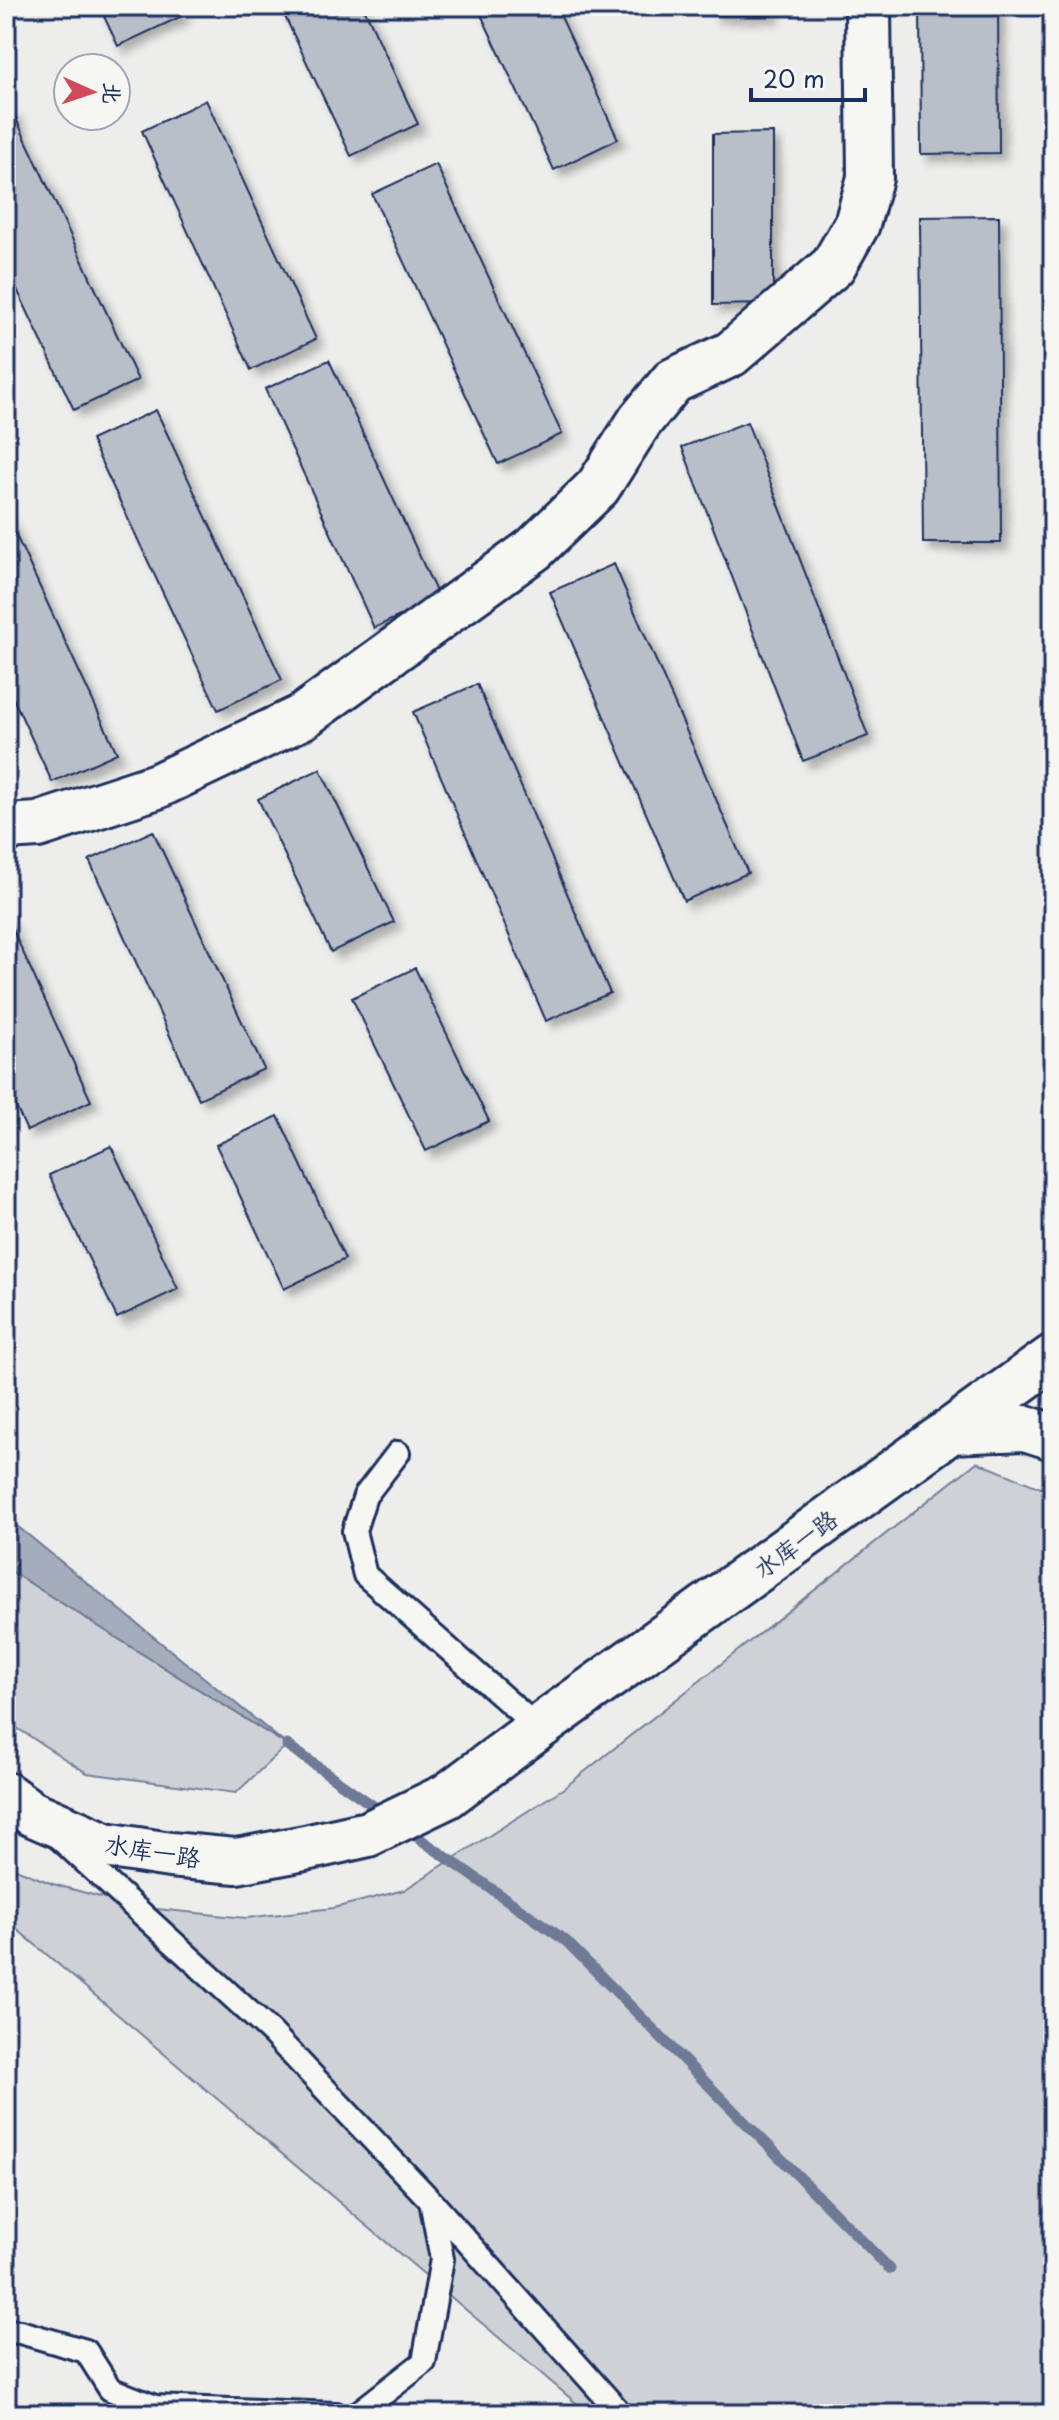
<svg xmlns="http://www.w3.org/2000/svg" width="1059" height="2420" viewBox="0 0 1059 2420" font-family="'Playpen Sans','LXGW WenKai TC',sans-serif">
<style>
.green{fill:#ced2d7;stroke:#74809a;stroke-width:2}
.water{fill:#a5acbc;stroke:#6e7a96;stroke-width:2}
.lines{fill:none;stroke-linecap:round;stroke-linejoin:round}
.stream{stroke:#6e7a96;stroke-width:11}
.building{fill:#b9bfc8;stroke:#1b2f5e;stroke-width:2;filter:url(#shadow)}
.service-casing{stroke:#1b2f5e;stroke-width:28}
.minor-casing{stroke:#1b2f5e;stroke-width:50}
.tertiary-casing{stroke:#1b2f5e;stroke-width:50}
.service{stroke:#f6f6f2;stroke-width:22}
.minor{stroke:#f6f6f2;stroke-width:44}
.tertiary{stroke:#f6f6f2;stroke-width:44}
.labels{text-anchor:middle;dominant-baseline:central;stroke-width:7;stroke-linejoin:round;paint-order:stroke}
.street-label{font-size:24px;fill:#1b2f5e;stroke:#f6f6f2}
</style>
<defs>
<filter id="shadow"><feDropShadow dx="7" dy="7" stdDeviation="4" flood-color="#0004"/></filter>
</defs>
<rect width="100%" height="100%" fill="#edeeec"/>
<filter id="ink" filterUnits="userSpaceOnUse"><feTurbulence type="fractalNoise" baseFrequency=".0125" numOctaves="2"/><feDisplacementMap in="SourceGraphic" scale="16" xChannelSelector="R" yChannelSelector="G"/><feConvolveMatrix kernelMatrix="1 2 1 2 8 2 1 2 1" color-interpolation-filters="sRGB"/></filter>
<g filter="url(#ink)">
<path class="green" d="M977 1462 1053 1493V2414H589L6 1920V1865L53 1884 137 1907 246 1918 334 1908 404 1890 564 1788Z
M6 1568 287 1745 236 1793 87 1773 6 1721Z"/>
<path class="water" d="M6 1517 287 1745 6 1568Z"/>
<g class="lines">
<path class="stream" d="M287 1745 386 1815
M403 1827 566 1941 890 2269"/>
</g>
<path class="building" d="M99 6H178L182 16 118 46Z
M280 6H363L418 124 351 156Z
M477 6H556L618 139 554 170Z
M712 6H772V15H712Z
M920 6H998L999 153 921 154Z
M206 100 316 339 251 370 142 131Z
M12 110 138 380 74 410 6 266V113Z
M773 133V304L713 305V134Z
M436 164 562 434 498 464 372 194Z
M999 216 1001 543H923L920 217Z
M329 360 439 598 374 628 265 389Z
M156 410 282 680 218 710 91 440Z
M747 422 868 736 803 761 682 447Z
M6 514 117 753 52 782 6 683Z
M614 564 748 873 684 901 550 592Z
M477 684 610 993 546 1021 413 712Z
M320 769 394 922 331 952 258 799Z
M153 831 264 1069 199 1099 89 860Z
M6 915 91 1101 27 1131 6 1085Z
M415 968 489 1121 426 1151 352 998Z
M278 1116 345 1259 284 1289 216 1145Z
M111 1146 178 1289 117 1318 49 1175Z"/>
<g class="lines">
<g class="service-casing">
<path id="service" d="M398 1453 365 1496 354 1531 365 1575 538 1728
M59 1838 272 2033 431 2201 442 2259 424 2362 357 2414
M432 2202 621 2414
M6 2331 20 2332 86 2351 110 2389 155 2407 336 2414"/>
</g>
<g class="minor-casing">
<path id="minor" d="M6 827 38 825 157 786 302 717 534 549 598 487 640 421 673 381 731 354 833 266 857 224 870 178 868 6"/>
</g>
<g class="tertiary-casing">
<path id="tertiary" d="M950 1431 1025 1428 1053 1437
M6 1795 31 1813 105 1845 170 1855 237 1861 310 1847 368 1834 447 1796 538 1728 1053 1357"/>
</g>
<use href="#service" class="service"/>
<use href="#minor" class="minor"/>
<use href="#tertiary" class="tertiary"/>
</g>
</g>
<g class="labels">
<g class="street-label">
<text transform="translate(795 1543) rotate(-36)">水库一路</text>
<text transform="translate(153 1850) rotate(9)">水库一路</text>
</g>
</g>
<rect width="1059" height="2420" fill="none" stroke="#f6f6f2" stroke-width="32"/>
<rect x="16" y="16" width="1027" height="2388" fill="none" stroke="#1b2f5e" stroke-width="3" filter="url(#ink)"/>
<g transform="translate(92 92) rotate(93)"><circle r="38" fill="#f6f6f2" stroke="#9ea6b7" stroke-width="2"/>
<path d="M0-6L14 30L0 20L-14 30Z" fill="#d1495b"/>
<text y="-12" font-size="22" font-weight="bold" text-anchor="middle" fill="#1b2f5e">北</text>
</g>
<path d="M751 88v12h114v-12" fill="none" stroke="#1b2f5e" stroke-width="4"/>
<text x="763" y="88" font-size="24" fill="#1b2f5e" stroke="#f6f6f2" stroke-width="6" paint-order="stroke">20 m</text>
</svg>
